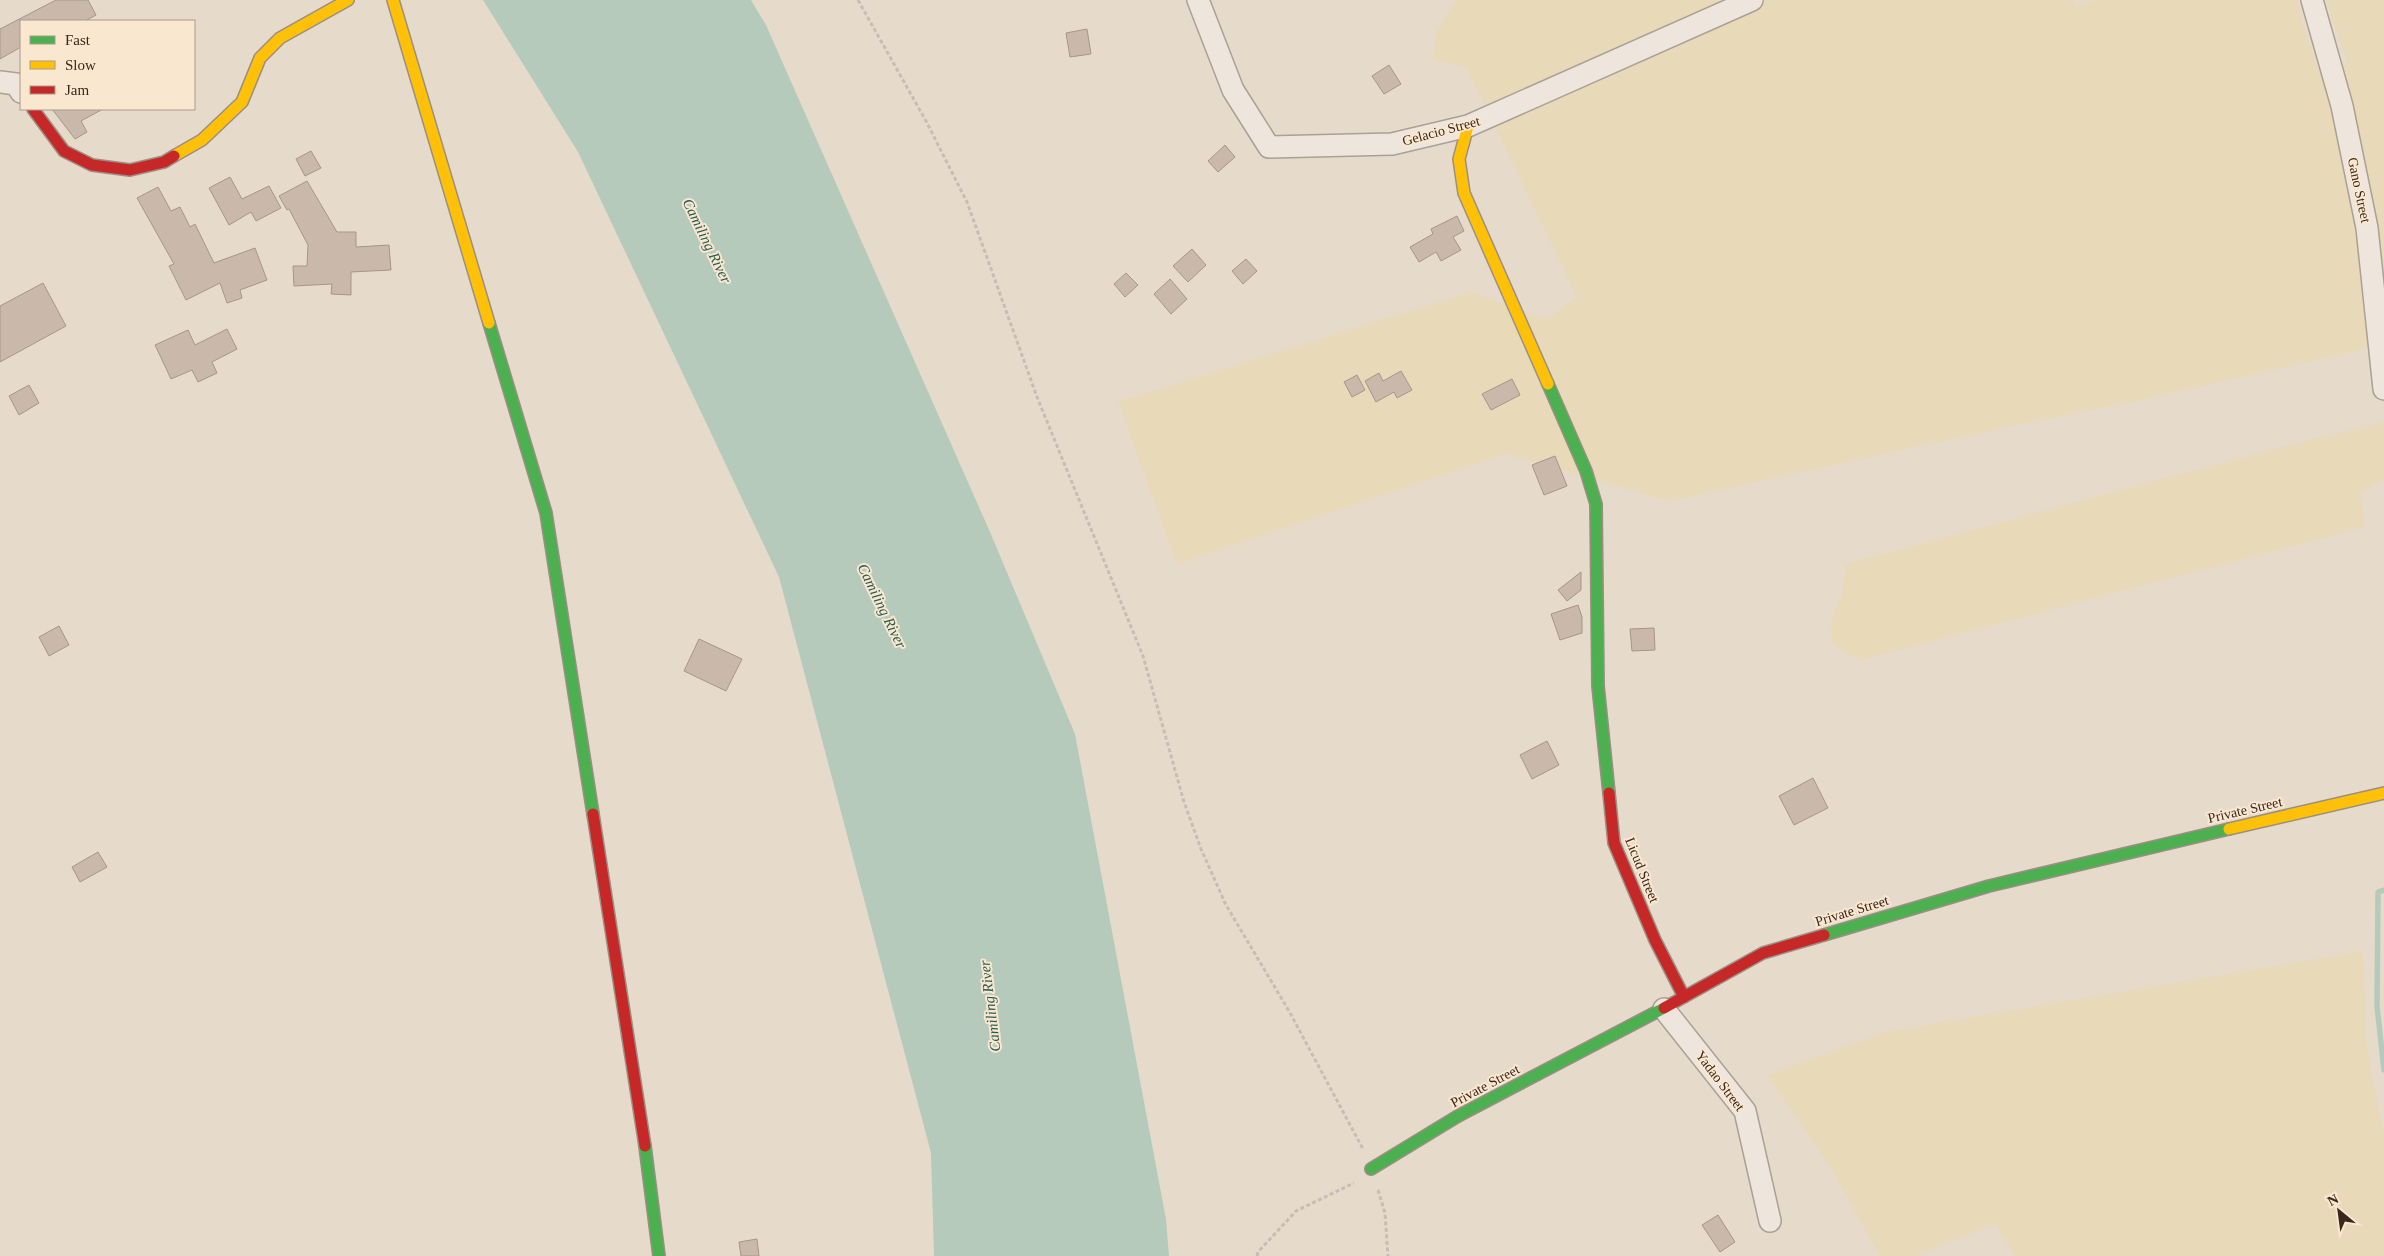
<svg xmlns="http://www.w3.org/2000/svg" width="2384" height="1256" viewBox="0 0 2384 1256" font-family="Georgia,serif">
<style>
.farmland{fill:#e8d9b9}
.water{fill:#b6cabc}
.lines{fill:none;stroke-linecap:round;stroke-linejoin:round}
.stream{stroke:#b6cabc;stroke-width:5.5}
.building{fill:#cab8ab;stroke:#a6958a}
.street-casing{stroke:#aba094;stroke-width:24}
.fast-casing{stroke:#9b8f84;stroke-width:14}
.slow-casing{stroke:#9b8f84;stroke-width:14}
.jam-casing{stroke:#9b8f84;stroke-width:14}
.path{stroke:#c7bdb4;stroke-width:3;stroke-dasharray:4 2.5;stroke-linecap:butt}
.street{stroke:#eee6dd;stroke-width:21}
.fast{stroke:#4caf50;stroke-width:11}
.slow{stroke:#ffc107;stroke-width:11}
.jam{stroke:#c62828;stroke-width:11}
.labels{text-anchor:middle;dominant-baseline:central;stroke-width:4;stroke-linejoin:round;paint-order:stroke}
.street-label{font-size:14px;fill:#3b261b;stroke:#f9e7cf}
.water-label{font-size:15px;font-style:italic;fill:#295c52;stroke:#f9e7cf}
</style>
<rect width="100%" height="100%" fill="#e6dbcb"/>
<path class="farmland" d="M1456 0H2073L2076 7 2095 0H2296L2319 73 2348 64 2326 0H2384V338L2360 350 2136 401 2016 425 1669 501 1506 454 1177 564 1118 402 1471 292 1547 319 1577 297 1466 67 1434 60 1435 35Z
M2384 422V480L2361 492 2365 527 1860 660 1832 644 1831 620 1842 594 1846 564 2285 446Z
M2363 951 2367 1050 2384 1135V1256H2015L1995 1224 1915 1256H1880L1831 1168 1767 1075 1885 1032Z"/>
<path class="water" d="M483 0H751L766 25 990 532 1075 734 1166 1219 1169 1256H934L931 1153 779 577 578 152Z"/>
<g class="lines">
<path class="stream" d="M2384 890 2378 892 2377 1006 2384 1070"/>
</g>
<path class="building" d="M56 0H88L96 15 85 21H21V47L0 59V29Z
M1087 29 1091 54 1070 57 1066 33Z
M1389 65 1401 84 1384 94 1372 76Z
M52 109H103L81 121 87 132 75 139Z
M1225 145 1235 157 1218 172 1208 161Z
M311 151 321 168 305 176 296 159Z
M230 177 242 199 269 186 281 208 256 221 251 212 229 225 209 188Z
M307 181 337 232H356V247L389 245 391 270 351 272V295L331 294 332 284 294 286 293 266H307L308 245 289 209 287 210 279 196Z
M158 187 171 211 180 207 190 227 195 224 214 263 255 248 267 280 240 290 242 298 227 303 220 283 186 300 169 266 174 264 137 198Z
M1457 216 1464 231 1453 237 1461 250 1441 261 1436 252 1419 262 1410 247 1433 234 1431 229Z
M1192 249 1206 265 1188 282 1173 266Z
M1246 259 1257 271 1243 284 1232 271Z
M1126 273 1138 285 1125 297 1114 284Z
M1170 279 1187 299 1171 314 1154 294Z
M43 283 66 326 0 362V306Z
M227 329 237 349 212 362 217 373 198 382 192 370 171 379 155 345 188 330 195 345Z
M1401 371 1412 390 1397 398 1394 392 1376 402 1365 381 1379 373 1383 381Z
M1357 375 1365 390 1352 397 1344 382Z
M1512 379 1520 395 1491 410 1482 394Z
M29 385 39 403 19 415 9 396Z
M1555 456 1567 486 1544 495 1532 465Z
M1581 572V590L1567 601 1558 590Z
M1578 605 1582 617V633L1560 640 1551 614Z
M59 626 69 645 49 656 39 637Z
M1654 628 1655 650 1632 651 1630 629Z
M699 639 742 659 726 691 684 671Z
M1547 741 1559 765 1532 779 1520 755Z
M1813 778 1828 808 1794 825 1779 796Z
M98 852 107 867 80 882 72 867Z
M1718 1215 1735 1242 1720 1252 1702 1225Z
M757 1239 759 1256H741L739 1242Z"/>
<g class="lines">
<g class="street-casing">
<path id="street" d="M1198 0 1233 90 1269 147 1392 144 1468 126 1752 0
M2312 0 2342 106 2367 228 2384 389
M0 82 16 84 21 92
M1664 1009 1745 1111 1770 1221"/>
</g>
<g class="fast-casing">
<path id="fast" d="M489 323 546 513 593 814
M1548 384 1586 471 1596 504 1598 686 1609 793
M1824 935 1989 886 2229 829
M645 1146 659 1256
M1371 1169 1458 1116 1664 1008"/>
</g>
<g class="slow-casing">
<path id="slow" d="M393 0 489 323
M1468 126 1459 159 1464 193 1548 384
M174 156 202 140 242 102 260 58 280 38 348 0
M2229 829 2384 793"/>
</g>
<g class="jam-casing">
<path id="jam" d="M33 109 64 151 92 165 130 170 164 162 174 156
M1609 793 1614 843 1655 940 1684 997
M593 814 645 1146
M1664 1008 1763 953 1824 935"/>
</g>
<path class="path" d="M858 0 926 121 967 202 1037 397 1143 656 1184 802 1201 849 1226 905 1289 1011 1363 1149
M1378 1190 1385 1213 1388 1256
M1257 1256 1258 1252 1296 1211 1354 1183"/>
<use href="#street" class="street"/>
<use href="#fast" class="fast"/>
<use href="#slow" class="slow"/>
<use href="#jam" class="jam"/>
</g>
<g class="labels">
<g class="street-label">
<text transform="translate(1441 131) rotate(-15)">Gelacio Street</text>
<text transform="translate(2359 190) rotate(78)">Gano Street</text>
<text transform="translate(2245 810) rotate(-13)">Private Street</text>
<text transform="translate(1642 870) rotate(68)">Licud Street</text>
<text transform="translate(1852 911) rotate(-17)">Private Street</text>
<text transform="translate(1720 1081) rotate(53)">Yadao Street</text>
<text transform="translate(1485 1086) rotate(-28)">Private Street</text>
</g>
<g class="water-label">
<text transform="translate(707 241) rotate(64)">Camiling River</text>
<text transform="translate(882 606) rotate(64)">Camiling River</text>
<text transform="translate(990 1006) rotate(-97)">Camiling River</text>
</g>
</g>
<rect x="20" y="20" width="175" height="90" fill="#f9e7cf" stroke="#ad9a87"/>
<rect x="30" y="36" width="25" height="8" fill="#4caf50" stroke="#ad9a87"/>
<text x="65" y="45" font-size="15" fill="#3b261b">Fast</text>
<rect x="30" y="61" width="25" height="8" fill="#ffc107" stroke="#ad9a87"/>
<text x="65" y="70" font-size="15" fill="#3b261b">Slow</text>
<rect x="30" y="86" width="25" height="8" fill="#c62828" stroke="#ad9a87"/>
<text x="65" y="95" font-size="15" fill="#3b261b">Jam</text>
<g transform="translate(2339 1211) rotate(331)" stroke="#f9e7cf" stroke-width="4" paint-order="stroke">
<path d="M0-4L9 19L0 12L-9 19Z" fill="#3b261b"/>
<text y="-8" font-size="14" font-weight="bold" text-anchor="middle" fill="#3b261b">N</text>
</g>
</svg>
